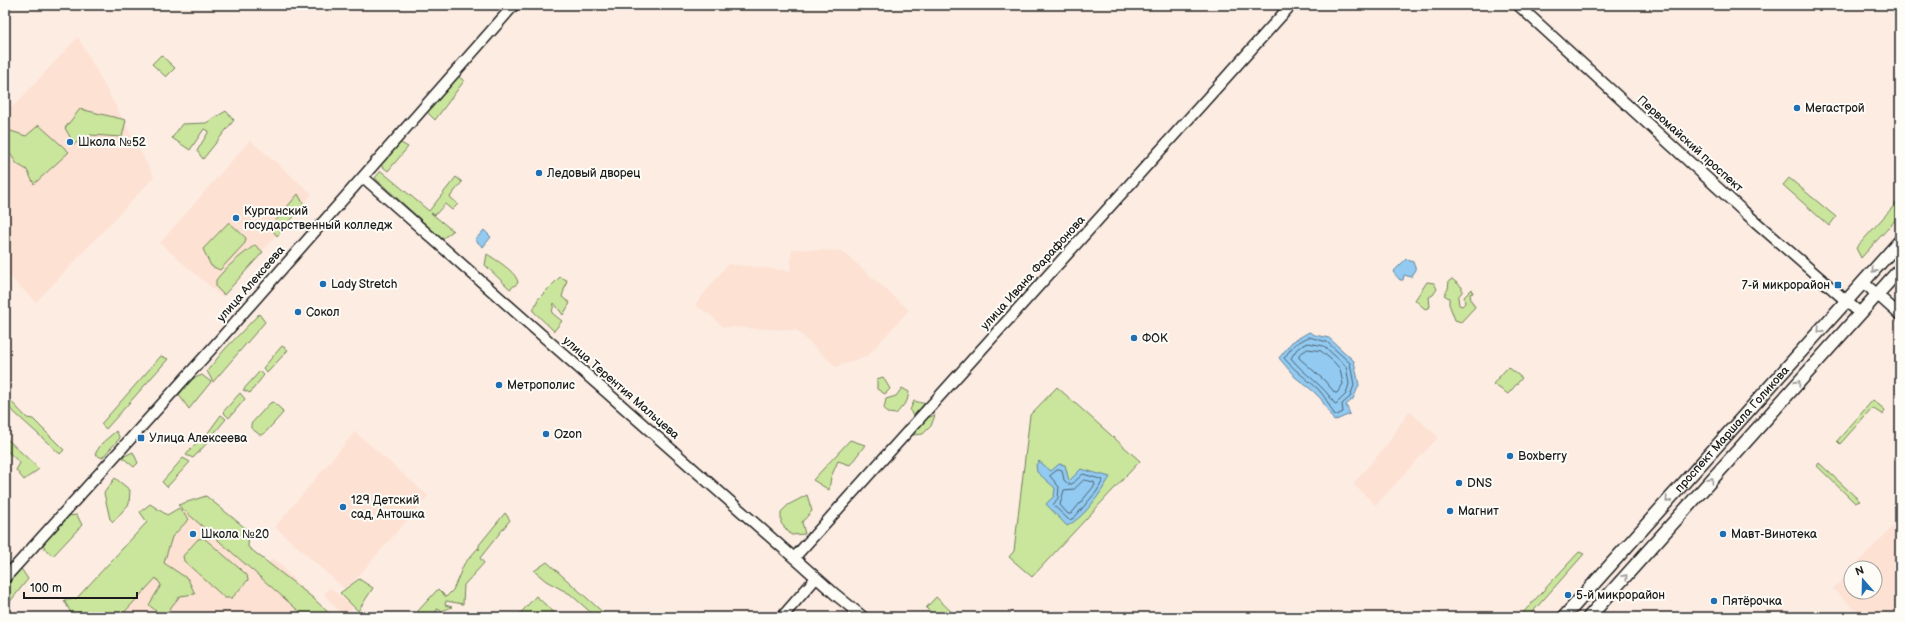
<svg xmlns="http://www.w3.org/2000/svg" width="1905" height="622" viewBox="0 0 1905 622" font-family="'Balsamiq Sans',sans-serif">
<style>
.built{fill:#fde1d3}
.green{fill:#cae59c;stroke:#73805c}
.water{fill:#92caf1;stroke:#63849c}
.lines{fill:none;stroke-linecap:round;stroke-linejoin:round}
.shore{stroke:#4b6271;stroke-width:1}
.tertiary-casing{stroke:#1c1c1c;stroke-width:13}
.secondary-casing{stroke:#1c1c1c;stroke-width:15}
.tertiary{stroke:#fdfcf7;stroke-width:10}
.secondary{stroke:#fdfcf7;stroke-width:12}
.oneway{stroke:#989794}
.poi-dot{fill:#1f6fb2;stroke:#fdfcf7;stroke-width:1.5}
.labels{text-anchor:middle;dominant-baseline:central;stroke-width:4;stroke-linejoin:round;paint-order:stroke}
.poi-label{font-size:12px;fill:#1c1c1c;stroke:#fdfcf7;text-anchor:start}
.street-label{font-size:12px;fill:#1c1c1c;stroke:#fdfcf7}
</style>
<rect width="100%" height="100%" fill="#fdece2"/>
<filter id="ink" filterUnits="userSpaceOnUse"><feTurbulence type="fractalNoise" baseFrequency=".025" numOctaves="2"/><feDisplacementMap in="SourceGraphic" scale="8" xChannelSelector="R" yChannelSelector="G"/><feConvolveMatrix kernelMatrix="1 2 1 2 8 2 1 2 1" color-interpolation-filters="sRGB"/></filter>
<g filter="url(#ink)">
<path class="built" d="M78 37 154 177 36 302 5 272V102L13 107Z
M250 140 312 194 222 297 160 243Z
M792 249 842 251 909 310 868 355 836 367 796 330 723 327 712 316 695 305 728 264 790 271Z
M1409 411 1438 437 1376 505 1353 484 1387 445Z
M355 432 428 496 346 590 275 527Z
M189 501 266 566 273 558 281 565 289 575 318 602 314 607 326 617H109L95 605Z
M1899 520 1900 617H1863L1833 589 1851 570V592H1875V568H1853Z
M330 588 341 597 347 596 354 604 351 610 362 617H344L324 594Z"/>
<path class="green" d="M161 55 175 68 166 77 152 64Z
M458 76 464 81 435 120 425 110Z
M80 109 126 120 122 137 90 135 74 144 65 128Z
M226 111 234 120 203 159 197 151 209 131 204 129 190 150 172 138 182 124 206 123Z
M39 125 69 152 34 184 27 170 17 164 5 146V129L26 136Z
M399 142 408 147 388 171 378 163Z
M381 171 429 211 456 177 462 182 450 197 458 204 452 210 445 204 435 215 431 213 453 231 442 239 375 178Z
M1789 178 1836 217 1829 226 1783 185Z
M298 194 304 205 277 236 270 227Z
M1900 199V215L1861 258 1856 248Z
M229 222 246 238 245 243 220 270 211 266 203 249Z
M255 245 263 252 224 295 216 287V280C227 266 240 256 255 245Z
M487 254C496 260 517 272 518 283L510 289 485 265Z
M560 277 567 280 562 297 570 303 563 315 554 303 552 313 562 321 554 331 533 311 538 299Z
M1452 279 1462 287V292L1458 297 1459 305 1462 306 1465 303 1464 297 1472 289 1473 293 1470 294 1471 300 1475 307 1461 322 1455 320 1449 304V298L1444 295 1448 289 1449 281Z
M1427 282 1434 283 1437 289 1433 295 1429 297 1430 307 1425 309 1415 300Z
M259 314 265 322 213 382 207 371 225 349Z
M282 346 288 350 267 373 263 368Z
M161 356 168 359 106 429 101 424Z
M1508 367 1522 378 1508 394 1493 384Z
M260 371 264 375 250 393 243 390Z
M202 375 211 382 189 409 179 395 190 380Z
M883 377 890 389 885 394 877 389V379Z
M1057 387 1140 461 1032 577 1009 557 1014 551 1030 415Z
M902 388 909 392 907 401 896 414 888 413 884 408 886 399 896 396Z
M240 393 245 399 229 418 223 412Z
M5 395 27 418 33 419 64 450 60 454 5 404Z
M1873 400 1885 410 1883 415 1872 408 1840 444 1837 441Z
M914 401 930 405 924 419 935 415 931 426 923 434 913 435 917 425 910 410Z
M273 402 282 410 283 413 264 434 260 435 251 428V424L270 403Z
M221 415 226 419 211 437 207 434Z
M116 431 120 438 102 458 95 454 102 443Z
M202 436 209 441 193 458 186 455Z
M5 437 39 469 24 480 16 470 20 463 5 449Z
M850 440 865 445 850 465 838 461 831 477 829 490 813 480Z
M133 452 138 463 134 467 122 457Z
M183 458 190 462 167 487 162 482Z
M1819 463 1860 501 1855 503 1817 466Z
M115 478 130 490 129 504 113 522 110 519 104 493Z
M807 495 812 511 802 522 805 534 791 535 781 523V512L788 505Z
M206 496 249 531 248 547 313 598 333 617H297L301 613 178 505Z
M150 504 167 515 179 508 189 519 172 537 164 563 188 579 195 594 180 596 163 617 149 605 161 585 156 578 120 617H92L83 612 71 613 64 600 76 599 147 522 140 512Z
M505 513 510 520 480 558 484 563 464 585 463 604 446 601 445 605 452 607 442 611 437 609 435 617H420L418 611 438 589 446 597 453 590 464 564 478 548 479 550V545Z
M77 515 82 525 53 556 45 549 41 539 67 516Z
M204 538 247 575 248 580 232 598H225L184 561 183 556 198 539Z
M1579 552 1584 554 1528 617H1519Z
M547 562 608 617H596L570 594 546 581 534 571Z
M20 567 28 579 5 608V587Z
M359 579 373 588 358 611 340 593Z
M536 596 559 617H517Z
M936 597 957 617H936L926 608Z"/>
<path class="water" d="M484 230 491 237 483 247 475 240Z
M1406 259 1413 262 1416 270 1411 277 1404 275 1403 280H1400L1393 272Z
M1309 332 1315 335 1329 338 1354 361 1359 385 1353 399 1346 405 1350 414 1334 421 1321 399 1313 391 1295 377 1279 358 1292 342Z
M1039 461 1051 471 1059 464 1065 465 1069 481 1081 469 1110 477C1099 495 1086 516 1067 526L1046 504 1054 496 1055 488 1037 472 1036 465Z"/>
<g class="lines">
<path class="shore" d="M1309 337 1327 342 1350 363 1354 385 1350 397 1342 404 1343 412 1337 415 1334 414C1329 405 1325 396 1317 388 1306 378 1294 370 1284 358L1294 345Z
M1308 343 1324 346 1346 366 1349 384 1346 394 1336 404 1334 403C1323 384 1304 375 1291 358L1297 349Z
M1308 349 1321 351 1334 362 1340 369 1343 384 1337 393H1335L1324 380 1299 358V355Z
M1059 469 1062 470 1064 480 1068 484H1072L1083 474 1103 480 1097 491 1074 518 1069 520 1053 505 1058 498 1059 487 1050 476Z
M1084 480 1094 482 1095 485 1071 514H1068L1060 505 1064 490 1074 489Z"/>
<g class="tertiary-casing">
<path id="tertiary" d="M1518 5 1742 210 1860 313
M363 177 836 595 863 617
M1863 282 1900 315
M794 558 1291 5
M5 578 215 345 514 5
M782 617 816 578"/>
</g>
<g class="secondary-casing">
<g id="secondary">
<path id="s1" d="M1564 617 1900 241"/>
<path d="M1589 617 1900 269"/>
</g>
</g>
<use href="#tertiary" class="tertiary"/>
<use href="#secondary" class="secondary"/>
</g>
<defs><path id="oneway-chevron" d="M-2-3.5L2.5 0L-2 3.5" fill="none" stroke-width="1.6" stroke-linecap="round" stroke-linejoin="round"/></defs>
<g class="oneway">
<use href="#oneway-chevron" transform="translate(1874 270) rotate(132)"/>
<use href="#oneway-chevron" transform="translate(1820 330) rotate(132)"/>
<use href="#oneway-chevron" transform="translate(1798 383) rotate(-48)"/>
<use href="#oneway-chevron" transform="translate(1711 480) rotate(-48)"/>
<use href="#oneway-chevron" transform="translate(1668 500) rotate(132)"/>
<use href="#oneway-chevron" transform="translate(1625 577) rotate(-48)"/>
</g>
</g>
<g class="poi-dot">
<circle cx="1797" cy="108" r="4"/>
<circle cx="70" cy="142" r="4"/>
<circle cx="539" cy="173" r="4"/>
<circle cx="236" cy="218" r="4"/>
<circle cx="323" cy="284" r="4"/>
<rect x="1834" y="281" width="8" height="8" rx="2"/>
<circle cx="298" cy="312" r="4"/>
<circle cx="1134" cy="338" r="4"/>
<circle cx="499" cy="385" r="4"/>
<circle cx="546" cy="434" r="4"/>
<rect x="137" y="434" width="8" height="8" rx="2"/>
<circle cx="1510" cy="456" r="4"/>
<circle cx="1459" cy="483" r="4"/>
<circle cx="343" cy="507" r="4"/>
<circle cx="1450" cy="511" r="4"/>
<circle cx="193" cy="534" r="4"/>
<circle cx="1723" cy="534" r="4"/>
<circle cx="1568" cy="595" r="4"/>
<circle cx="1714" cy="601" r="4"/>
</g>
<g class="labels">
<g class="poi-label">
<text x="1805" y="108">Мегастрой</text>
<text x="78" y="142">Школа №52</text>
<text x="547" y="173">Ледовый дворец</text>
<text x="244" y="211">Курганский<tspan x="244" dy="14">государственный колледж</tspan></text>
<text x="331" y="284">Lady Stretch</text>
<text x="1830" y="285" text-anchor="end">7-й микрорайон</text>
<text x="306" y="312">Сокол</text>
<text x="1142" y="338">ФОК</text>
<text x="507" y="385">Метрополис</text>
<text x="554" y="434">Ozon</text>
<text x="149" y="438">Улица Алексеева</text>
<text x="1518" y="456">Boxberry</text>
<text x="1467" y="483">DNS</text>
<text x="351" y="500">129 Детский<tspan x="351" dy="14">сад, Антошка</tspan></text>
<text x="1458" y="511">Магнит</text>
<text x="201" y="534">Школа №20</text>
<text x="1731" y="534">Мавт-Винотека</text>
<text x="1576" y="595">5-й микрорайон</text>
<text x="1722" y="601">Пятёрочка</text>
</g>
<g class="street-label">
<text transform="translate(1690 144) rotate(42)">Первомайский проспект</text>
<text transform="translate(1033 273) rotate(-48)">улица Ивана Фарафонова</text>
<text transform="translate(251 284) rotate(-49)">улица Алексеева</text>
<text transform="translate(621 388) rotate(41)">улица Терентия Мальцева</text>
<text stroke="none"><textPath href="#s1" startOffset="252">проспект Маршала Голикова</textPath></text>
</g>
</g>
<rect width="1905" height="622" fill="none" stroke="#fdfcf7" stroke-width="20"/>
<rect x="10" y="10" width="1885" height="602" fill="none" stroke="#1c1c1c" stroke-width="1.5" filter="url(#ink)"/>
<g transform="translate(1863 580) rotate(340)"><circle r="19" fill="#fdfcf7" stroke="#a3a29f"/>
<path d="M0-3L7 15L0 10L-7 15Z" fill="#1f6fb2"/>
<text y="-6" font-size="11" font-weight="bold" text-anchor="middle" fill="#1c1c1c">N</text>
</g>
<path d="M24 592v6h113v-6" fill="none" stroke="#1c1c1c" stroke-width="2"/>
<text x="30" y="592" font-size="12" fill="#1c1c1c" stroke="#fdfcf7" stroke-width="3" paint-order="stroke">100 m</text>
</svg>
